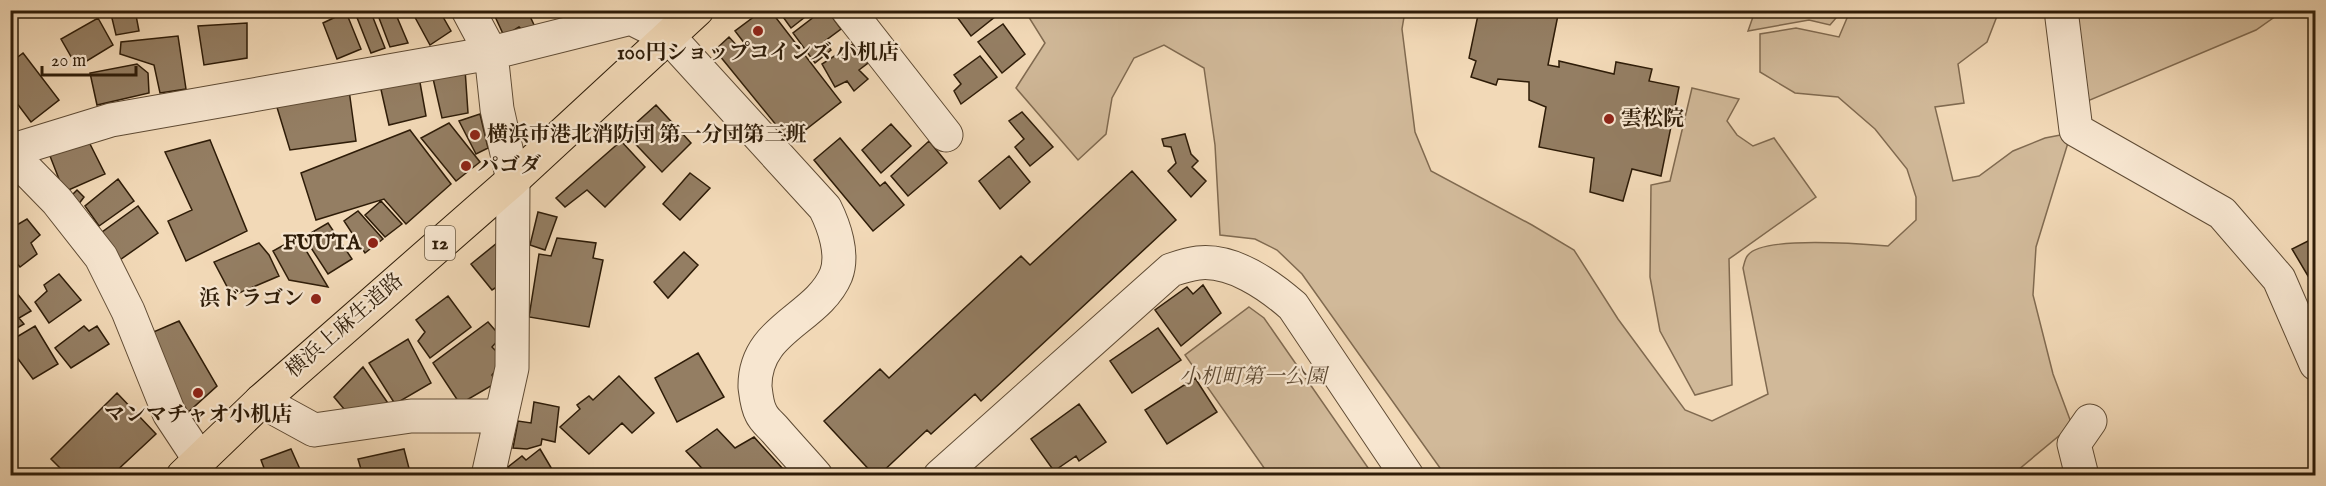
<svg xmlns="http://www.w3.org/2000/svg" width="2326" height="486" viewBox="0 0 2326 486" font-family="'IM FELL English','Noto Serif JP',serif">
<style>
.green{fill:#d1b999;stroke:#806a50;stroke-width:1.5}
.building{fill:#947e63;stroke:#2e1c08;stroke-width:1.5}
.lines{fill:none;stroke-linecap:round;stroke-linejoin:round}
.minor-casing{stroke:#5f4b34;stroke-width:35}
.tertiary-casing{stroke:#5f4b34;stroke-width:35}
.primary-casing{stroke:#2e1c08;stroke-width:35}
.minor{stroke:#f7e6d0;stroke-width:33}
.tertiary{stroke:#f7e6d0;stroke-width:33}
.primary{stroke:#f2d9b7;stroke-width:33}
.poi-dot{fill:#8f2418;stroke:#f7e6d0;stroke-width:2}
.labels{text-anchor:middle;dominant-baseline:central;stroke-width:4.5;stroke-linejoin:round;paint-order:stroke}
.shield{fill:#f7e6d0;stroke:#6a5944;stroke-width:1.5}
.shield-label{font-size:20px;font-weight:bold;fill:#2e1c08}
.poi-label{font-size:21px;font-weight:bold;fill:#2e1c08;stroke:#f7e6d0;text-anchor:start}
.street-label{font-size:21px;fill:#2e1c08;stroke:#f7e6d0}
.park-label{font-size:21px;font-style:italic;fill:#5f4b34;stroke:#f7e6d0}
</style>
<rect width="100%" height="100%" fill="#f2d9b7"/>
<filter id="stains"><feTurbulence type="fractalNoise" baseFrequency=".00333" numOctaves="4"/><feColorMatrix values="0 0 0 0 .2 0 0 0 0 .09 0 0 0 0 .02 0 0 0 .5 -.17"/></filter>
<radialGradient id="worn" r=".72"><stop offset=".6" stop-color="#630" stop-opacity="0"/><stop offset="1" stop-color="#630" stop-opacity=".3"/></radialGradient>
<path class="green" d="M1025 11H1405L1402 29 1415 132 1431 171 1532 225 1574 250 1618 319 1685 410 1712 421 1768 394 1743 268C1744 265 1745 258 1748 255 1763 236 1863 244 1888 246L1916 220V197L1907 169 1875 129 1838 97 1795 93 1760 72V34L1796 28 1839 37 1850 11H1999L1987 42 1958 64 1964 103 1935 107 1953 181 1979 176 2013 151 2045 138 2071 133 2036 247 2033 295 2053 374 2072 425 2012 475H1445L1302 274 1277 250 1255 239 1220 235 1215 145 1204 68 1164 45 1134 58 1112 98 1106 134 1078 160 1016 88 1045 43Z
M1755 11V10L1842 11 1830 25 1809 20 1748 31Z
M2078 11H2283L2256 30 2083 103Z
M1692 88 1739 99 1727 121 1737 135 1753 146 1774 138 1816 197 1729 259 1732 385 1695 395 1660 331 1650 277 1651 185 1670 181Z
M1249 307 1264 318 1373 475H1269L1185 355Z"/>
<path class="building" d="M110 10H135L139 31 116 35Z
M354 10H370L385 48 371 53Z
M376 10H394L408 43 390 47Z
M411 10H439L451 31 430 45Z
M492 10H527L536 29 528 35 519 27 504 36Z
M555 10H592L560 22Z
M763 10H770L841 102 790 142 715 50 729 37 740 49 745 44 735 31Z
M778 10H814L791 28Z
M823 10H827L841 29 825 41 831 50 815 63 793 33Z
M952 10H992L996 16 971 36Z
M1559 10 1548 65 1559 67V61L1614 74 1616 62 1652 69 1649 81 1679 87 1661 176 1632 169 1623 201 1590 192 1594 158 1539 147 1546 107 1529 100V82L1498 79 1496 85 1471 77 1476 61 1469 58 1478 15 1462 10Z
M346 12 361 49 337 59 323 23Z
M98 18 113 45 77 67 61 39Z
M247 23V58L204 65 198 26Z
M1003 24 1025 54 1002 73 978 42Z
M178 36 186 89 160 93 154 65 120 54 121 42Z
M853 44 868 63 859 70 868 79 854 91 847 81 835 87 822 64Z
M23 53 59 100 31 122 10 94V63Z
M980 56 997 77 961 104 954 91 961 84 954 75Z
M137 64 148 73 149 93 97 105 90 73Z
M465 69 468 113 442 118 432 74Z
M419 77 426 116 389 125 380 85Z
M349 90 356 141 290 150 276 104Z
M10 100 18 109 10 115Z
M656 105 691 143 662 172 625 133Z
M1022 112 1053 147 1030 166 1015 147 1024 139 1009 121Z
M480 114 488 148 476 154 459 121Z
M449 123 480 162 456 181 421 138Z
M891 124 911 146 881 173 862 150Z
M410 130 451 184 406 224 384 199 316 220 301 173Z
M1185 134 1191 154 1198 161 1192 167 1206 181 1191 197 1168 171 1176 163 1171 147 1164 146 1162 139Z
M840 138 880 186 885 182 904 205 873 231 814 160Z
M88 140 105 174 64 192 50 156Z
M210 140 247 231 186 261 168 221 192 210 165 152Z
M621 141 645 167 605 207 587 190 565 207 556 198Z
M929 141 947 163 908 196 891 176Z
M1009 156 1030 182 1000 209 979 181Z
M1132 171 1176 220 981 401 975 394 931 434 927 430 878 476H875L824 421 880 369 889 378 1021 256 1030 265Z
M690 173 710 188 680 220 663 204Z
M118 179 134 201 99 226 85 206Z
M77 190 84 197 75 209 67 200Z
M381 201 402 224 385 237 365 215Z
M138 206 158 233 117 262 98 235Z
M358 211 383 239 365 253 344 221Z
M538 212 557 217 545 250 530 245Z
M27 219 40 235 31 243 37 254 20 267 14 260 10 263V229Z
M328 223 352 259 328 274 304 237Z
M298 237 328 287 289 280 273 251Z
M2316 237V272L2308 276 2292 249Z
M557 238 596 243 593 258 603 260 589 327 529 317 539 254 551 256Z
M259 243 269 255 279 276 232 296 214 262Z
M497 243 500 285 492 290 471 264Z
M684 252 698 265 668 298 654 282Z
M59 274 81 300 49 323 35 302 47 291 44 285Z
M1203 285 1221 313 1181 346 1155 310 1187 287 1193 294Z
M16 292 31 311 19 318 24 324 10 332V297Z
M448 296 471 327 430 358 418 341 425 332 416 320Z
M179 321 217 386 185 415 144 336Z
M488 322 501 337 492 347 497 352 498 367 492 375 496 383 460 404 433 363Z
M35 326 58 364 33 379 10 348V341Z
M84 326 89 331 97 326 109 344 71 368 55 348Z
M1158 328 1181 360 1132 393 1110 361Z
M408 339 431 383 395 404 369 363Z
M698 353 724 397 677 422 655 378Z
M363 367 392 409 349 415 334 397Z
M619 376 654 413 632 433 622 423 589 454 560 427 580 409 577 405 589 396 593 400Z
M1195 378 1217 412 1167 444 1145 410Z
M117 393 156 434 111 476H68L51 459Z
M534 402 559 407 555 442 542 439 541 445 527 449 513 448 518 421 531 423Z
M1079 404 1106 442 1079 461 1076 456 1054 471 1031 439Z
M717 429 735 448 754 437 783 469 775 476H709L686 451Z
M291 449 303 476H267L261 460Z
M404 449 411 476H363L358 459Z
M540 449 556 476H514L508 467 522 456 526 460Z"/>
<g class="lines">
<g class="minor-casing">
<path id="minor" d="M468 10 491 53 497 109 513 180 512 368 488 476
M848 10 946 135
M2062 18 2076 130 2222 213 2279 279 2316 364
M10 151 111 120 491 53 631 18 669 37
M10 153 57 201 101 257 128 311 169 413 200 460
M261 401 314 430 411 416H501
M2082 476 2074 444 2090 421"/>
</g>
<g class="tertiary-casing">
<path id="tertiary" d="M669 37 825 208C834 226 844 254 836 275 817 320 754 328 755 387 756 395 757 406 761 413 764 420 771 425 776 431 789 446 803 461 816 476
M940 476 1171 270C1180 267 1189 264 1198 263 1232 259 1269 285 1293 306L1407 476"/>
</g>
<g class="primary-casing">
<path id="primary" d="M183 476 261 401 513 180 697 10"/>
</g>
<use href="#minor" class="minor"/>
<use href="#tertiary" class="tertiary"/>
<use href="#primary" class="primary"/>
</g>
<g class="poi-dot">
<circle cx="758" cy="31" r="6"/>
<circle cx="1609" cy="119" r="6"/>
<circle cx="475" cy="135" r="6"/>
<circle cx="466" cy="166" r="6"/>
<circle cx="373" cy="243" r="6"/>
<circle cx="316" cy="299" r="6"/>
<circle cx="198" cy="393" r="6"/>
</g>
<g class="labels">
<rect class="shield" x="425" y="226" width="30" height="34" rx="4.5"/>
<g class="shield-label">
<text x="440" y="243">12</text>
</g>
<g class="poi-label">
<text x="758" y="53" text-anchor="middle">100円ショップコインズ 小机店</text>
<text x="1621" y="119">雲松院</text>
<text x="487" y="135">横浜市港北消防団 第一分団第三班</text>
<text x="478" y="166">パゴダ</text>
<text x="361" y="243" text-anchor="end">FUUTA</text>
<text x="304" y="299" text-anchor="end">浜ドラゴン</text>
<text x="198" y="415" text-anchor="middle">マンマチャオ小机店</text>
</g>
<g class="street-label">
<text transform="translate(345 326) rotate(-41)">横浜上麻生道路</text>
</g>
<g class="park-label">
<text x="1253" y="377">小机町第一公園</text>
</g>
</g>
<rect width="2326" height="486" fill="none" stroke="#f2d9b7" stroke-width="36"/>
<rect x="12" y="12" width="2302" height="462" fill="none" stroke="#2e1c08" stroke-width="3"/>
<rect x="18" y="18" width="2290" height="450" fill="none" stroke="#2e1c08" stroke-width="1.5"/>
<path d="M42 66v9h94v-9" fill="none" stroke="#2e1c08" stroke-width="3"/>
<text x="51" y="66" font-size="18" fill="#2e1c08" stroke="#f7e6d0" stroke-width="4.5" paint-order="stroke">20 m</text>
<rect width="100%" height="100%" filter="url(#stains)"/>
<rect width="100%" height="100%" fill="url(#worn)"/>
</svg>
